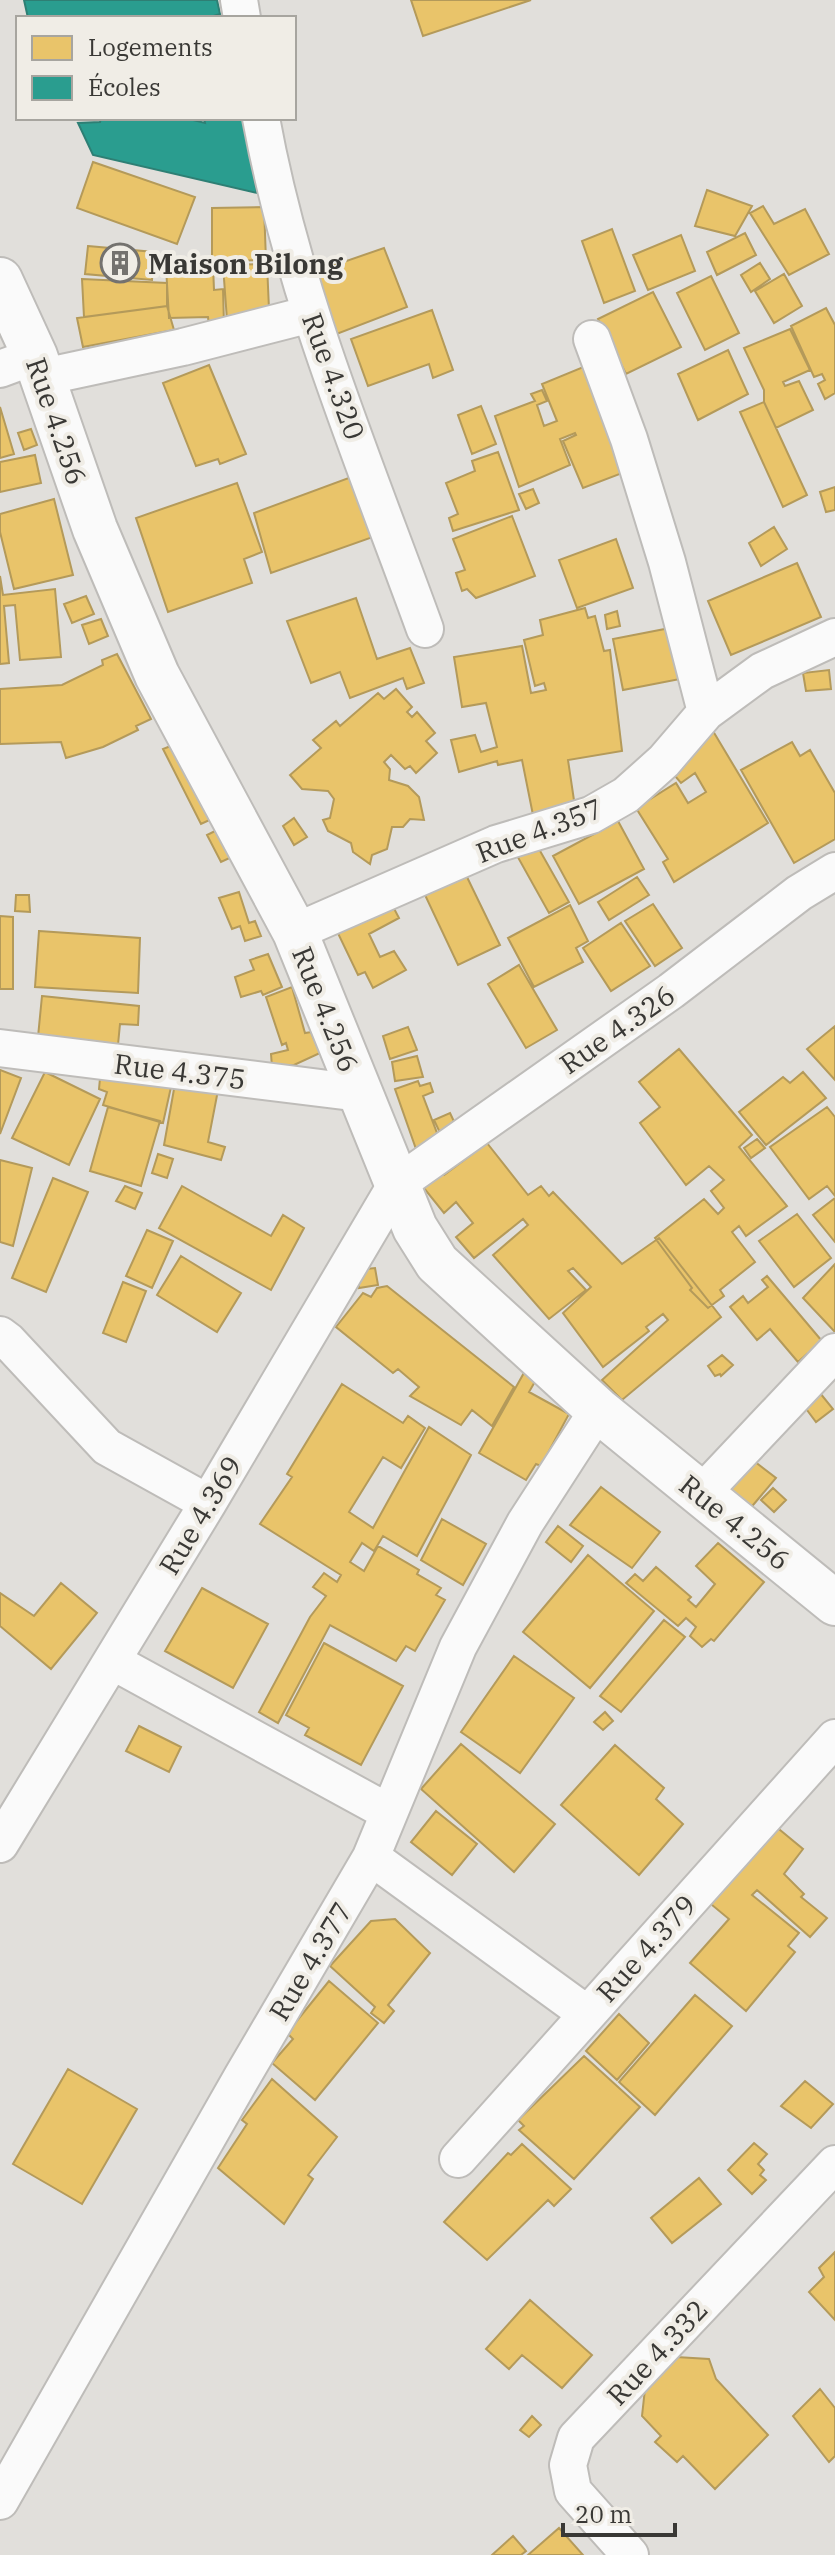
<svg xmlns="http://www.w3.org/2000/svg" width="835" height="2555" viewBox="0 0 835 2555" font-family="'IBM Plex Serif',serif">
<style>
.homes{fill:#e9c46a;stroke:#b49a5a;stroke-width:2}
.schools{fill:#2a9d8f;stroke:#2e7f74;stroke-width:2}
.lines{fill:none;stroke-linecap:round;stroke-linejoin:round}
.street-casing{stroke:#bebcb9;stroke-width:40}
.secondary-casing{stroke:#bebcb9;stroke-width:48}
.street{stroke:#fafafa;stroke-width:36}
.secondary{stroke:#fafafa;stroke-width:44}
.labels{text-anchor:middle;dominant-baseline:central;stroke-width:8;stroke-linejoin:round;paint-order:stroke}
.poi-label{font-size:28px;font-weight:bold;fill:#393835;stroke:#f0ede6;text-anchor:start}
.street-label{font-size:28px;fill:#393835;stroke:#f0ede6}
</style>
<rect width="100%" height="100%" fill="#e1dfdb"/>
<path class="homes" d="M411 0H531L423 36Z
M93 162 195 197 177 244 77 208Z
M707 190 752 206 735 236 695 226Z
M763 206 774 224 805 209 829 254 789 275 750 213Z
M264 207 266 260 212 261V208Z
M612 229 635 291 604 303 582 241Z
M745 233 756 255 717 275 707 252Z
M681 235 695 271 648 290 633 255Z
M88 246 154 252 152 280 85 274Z
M384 248 407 307 334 335 312 277 330 269 329 267Z
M760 263 770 279 751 292 741 275Z
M267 264 269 309 251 311V319L227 320 223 265Z
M213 265 214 290 223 289 224 325 209 326 208 317 169 318 166 267Z
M784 274 802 306 774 323 755 291Z
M711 276 739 333 705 350 677 293Z
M82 279 167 283V306L84 317Z
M653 292 681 347 626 374 598 319Z
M167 306 174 330 83 347 77 318Z
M826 308 835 325V393L825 399 818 384 825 380 822 374 814 377 791 326Z
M432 310 453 370 433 378 429 364 368 386 351 339Z
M790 329 810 370 783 382 785 386 799 381 813 410 776 428 764 402V390L744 348Z
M728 350 748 394 698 420 678 374Z
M593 363 625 472 583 488 563 441 576 435 575 433 560 439 570 465 519 487 495 416 535 401 531 394 542 390 547 401 537 405 544 426 557 421 542 384Z
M209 365 246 454 220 464 218 459 196 466 163 383Z
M764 402 807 495 783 507 740 412Z
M481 406 496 444 472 454 458 415Z
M0 407 14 454 0 458Z
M31 429 37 445 24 450 18 433Z
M498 452 519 510 453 531 449 518 458 514 446 483 475 471 472 461Z
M35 455 41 483 0 492V462Z
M354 476 373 537 271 573 254 513Z
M237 483 262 552 244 559 252 583 168 612 136 518Z
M835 487V510L826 512 820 492Z
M533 489 539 503 526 509 519 494Z
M54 499 73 575 14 589 0 532V514Z
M512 516 535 576 476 598 467 589 462 591 456 573 465 570 453 539Z
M774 527 787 549 761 566 749 543Z
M616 539 633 588 577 608 559 560Z
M797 563 821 617 731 655 708 601Z
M0 576 3 595 55 589 61 657 20 660 15 605 4 606 9 663 0 664Z
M86 596 94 614 72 623 64 604Z
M356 598 377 659 410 648 424 683 407 689 403 678 350 698 340 672 311 683 287 621Z
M585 608 588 618 595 616 604 651 610 650 622 751 568 760 575 807 533 815 522 760 498 765 497 761 459 772 451 740 475 735 481 752 497 747 486 703 462 707 454 657 522 646 531 693 546 690 544 683 535 686 524 640 543 635 540 620Z
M617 611 620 626 607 629 605 615Z
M101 619 108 636 89 644 82 625Z
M670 628 680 679 623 690 613 639Z
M117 654 151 719 136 726 138 730 103 747 66 758 61 742 0 744V689L62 685 103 665 102 660Z
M829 670 831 689 806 691 803 673Z
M396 689 412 707 407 712 412 717 417 712 435 733 426 741 437 753 416 773 410 766 405 769 391 755 384 762 390 769 389 780 408 786 419 797 424 820 410 819 403 827H392L387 849 372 855 370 864 353 852 351 843 328 831 323 820 330 818 334 799 328 791 302 789 290 775 321 748 313 740 336 721 340 726 378 693 384 699Z
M710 726 768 823 674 882 663 862 668 859 636 808 676 783 688 803 706 792 695 773 681 783 669 769Z
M792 742 800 756 810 750 835 793V839L794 863 741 770Z
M173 745 216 817 201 824 163 749Z
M294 818 307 837 294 845 283 826Z
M618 821 644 869 579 904 553 856Z
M221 828 236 855 221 862 207 835Z
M535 842 569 902 549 913 515 852Z
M466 875 500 945 458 965 425 895Z
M637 877 649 895 609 920 598 902Z
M239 892 249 923 255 921 261 936 245 941 240 926 232 929 219 898Z
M16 895H29L30 912 15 911Z
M388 897 399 918 369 934 380 957 394 951 406 970 373 988 365 972 358 975 334 925Z
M653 904 682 948 655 966 625 921Z
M570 905 588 941 576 948 583 962 534 987 508 938Z
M0 916 13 917V989H0Z
M621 923 650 966 611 991 583 948Z
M39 931 140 938 138 993 35 987Z
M268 954 282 987 263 995 261 991 241 997 235 977 254 970 250 960Z
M519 965 557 1030 526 1048 488 984Z
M292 987 305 1033 311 1032 320 1053 294 1065 272 1067 271 1054 288 1050 286 1043 282 1045 266 997Z
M42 996 139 1006 138 1025 120 1024 117 1055 37 1047Z
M835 1026V1080L807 1049Z
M408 1027 417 1050 390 1059 383 1036Z
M679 1049 752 1135 739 1147 787 1206 746 1236 739 1226 732 1232 755 1262 720 1290 724 1296 708 1308 690 1290 692 1288 655 1238 704 1199 718 1214 724 1208 711 1191 724 1180 709 1166 686 1185 640 1123 660 1107 639 1082Z
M417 1056 423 1077 395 1081 392 1062Z
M101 1068 173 1078 163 1123 103 1105 107 1092 99 1089Z
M0 1070 21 1078 0 1134Z
M45 1072 100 1099 69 1165 12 1138Z
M803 1072 826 1098 766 1145 739 1112 783 1077 790 1083Z
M176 1078 219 1085 208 1142 225 1147 221 1160 164 1145Z
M418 1081 420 1086 430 1083 433 1092 423 1096 440 1141 416 1149 395 1089Z
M108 1107 160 1121 141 1186 90 1171Z
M827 1107 835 1117V1196L827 1186 809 1199 770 1147Z
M450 1113 458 1130 442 1137 434 1120Z
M757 1139 765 1148 751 1158 744 1148Z
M487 1143 528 1195 541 1186 549 1196 553 1192 622 1264 659 1238 721 1317 622 1400 602 1380 668 1320 663 1314 646 1327 649 1331 603 1367 563 1313 591 1287 573 1268 568 1271 586 1290 549 1319 493 1255 528 1225 523 1219 474 1258 456 1237 473 1223 456 1202 444 1213 419 1182 436 1170 444 1175Z
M158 1154 173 1159 167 1178 152 1173Z
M0 1160 32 1168 13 1246 0 1242Z
M53 1178 88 1192 46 1292 12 1278Z
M125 1186 142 1193 135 1209 116 1201Z
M182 1186 271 1236 283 1215 304 1228 271 1290 159 1228Z
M835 1198V1242L813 1215Z
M797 1214 831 1258 794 1287 759 1241Z
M147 1230 173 1241 152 1288 126 1276Z
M181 1256 241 1293 217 1332 157 1295Z
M835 1264V1332L803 1298Z
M375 1268 378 1285 359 1288 357 1270Z
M767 1276 827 1347 812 1360 807 1354 798 1362 770 1329 757 1340 730 1307 743 1296 748 1303 768 1287 762 1280Z
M123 1282 146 1291 126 1342 103 1333Z
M387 1286 514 1387 492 1426 472 1410 461 1425 410 1396 419 1387 398 1369 393 1373 336 1327 363 1293 371 1297 377 1288Z
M722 1355 733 1365 721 1376 720 1374 715 1376 708 1366Z
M525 1371 537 1378 529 1392 569 1414 541 1466 536 1464 526 1480 479 1453Z
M342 1384 403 1423 408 1416 425 1428 401 1468 383 1457 349 1512 373 1528 429 1427 471 1455 417 1556 383 1536 374 1551 362 1543 350 1562 364 1571 378 1546 419 1570 417 1574 441 1588 436 1595 445 1600 415 1651 406 1646 396 1661 330 1625 278 1723 259 1712 310 1617 326 1596 313 1587 324 1573 337 1582 341 1575 260 1524 292 1477 287 1474Z
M820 1393 833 1409 816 1422 804 1406Z
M750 1458 776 1478 748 1511 725 1492Z
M601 1487 660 1532 632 1568 570 1525Z
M773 1488 786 1500 774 1512 761 1500Z
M442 1519 486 1544 463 1585 421 1560Z
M558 1526 583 1546 571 1562 546 1542Z
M718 1543 764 1582 714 1641 711 1639 702 1647 690 1636 696 1627 686 1618 678 1626 626 1583 635 1574 643 1581 656 1567 691 1597 688 1600 696 1607 715 1584 696 1566Z
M588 1555 654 1611 590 1688 523 1632Z
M61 1583 97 1613 51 1669 0 1626V1593L34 1616Z
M202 1588 268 1624 233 1688 165 1651Z
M664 1620 685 1637 621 1712 600 1696Z
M324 1643 403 1686 361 1765 305 1735 309 1728 286 1715Z
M514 1656 574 1698 520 1773 461 1732Z
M605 1712 613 1721 603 1730 594 1722Z
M139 1726 181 1747 169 1772 126 1751Z
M461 1744 555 1824 514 1872 421 1789Z
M615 1745 664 1788 656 1799 683 1824 639 1875 561 1805Z
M436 1811 477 1844 452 1875 411 1842Z
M774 1825 803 1849 784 1874 804 1894 801 1897 827 1918 810 1937 757 1890 752 1895 799 1933 788 1946 795 1952 746 2011 690 1963 729 1919 706 1900Z
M395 1919 430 1953 388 2005 394 2011 384 2023 371 2013 375 2007 330 1966 371 1921Z
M329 1981 378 2023 315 2100 272 2063 293 2039 287 2033Z
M695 1995 732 2026 655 2115 619 2082Z
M619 2014 649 2043 617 2080 586 2051Z
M584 2056 640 2107 574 2179 519 2130 524 2126 518 2120Z
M68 2069 137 2109 82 2204 13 2164Z
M272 2079 337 2137 308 2175 313 2179 284 2224 218 2168 247 2124 242 2120Z
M805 2081 833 2104 811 2128 781 2106Z
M754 2143 767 2154 758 2164 764 2170 760 2175 766 2180 752 2194 728 2170Z
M522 2144 571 2189 554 2206 548 2200 487 2260 444 2222 508 2153 511 2155Z
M699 2178 721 2204 672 2243 651 2218Z
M835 2252V2320L809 2292 824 2277 819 2268Z
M530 2300 592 2355 562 2388 522 2355 509 2369 486 2349Z
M676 2357 709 2359 716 2379 768 2435 715 2489 683 2456 677 2462 655 2442 661 2436 642 2416 645 2389Z
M820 2389 835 2408V2456L829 2462 793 2416Z
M532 2416 541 2425 529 2437 520 2430Z
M559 2528 583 2555H528Z
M513 2536 526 2551 521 2555H492Z"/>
<path class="schools" d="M24 0H217L220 14 207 18H28Z
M101 118H185L205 123 204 118H242L257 193 93 155 78 123 100 122Z"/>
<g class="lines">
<g class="street-casing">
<path id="street" d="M239 0 242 18
M261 118C293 294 364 461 425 629
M592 339 629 439 667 562 706 712
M0 369 35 356
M43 377 183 347 311 314
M295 932 496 844 591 815 626 795 664 761 706 712 762 671 835 637
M0 1048 360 1093
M0 1335 8 1341 107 1447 208 1503
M701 1494 835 1352
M112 1661 388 1812
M0 1844 208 1503 396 1185 671 991 799 893 835 871
M371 1857 587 2014
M458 2159 835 1738
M0 2501 242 2077 371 1857 458 1647 525 1523 598 1410
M630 2555 573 2491 568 2465 576 2438 835 2164"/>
</g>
<g class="secondary-casing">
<path id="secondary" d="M0 280 35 356 95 529 157 675 295 932 415 1228 437 1263 598 1410 835 1603"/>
</g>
<use href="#street" class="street"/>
<use href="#secondary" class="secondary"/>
</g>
<defs>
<g id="building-ring" transform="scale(2)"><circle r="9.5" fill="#f0ede6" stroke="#74726f" stroke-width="1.5"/><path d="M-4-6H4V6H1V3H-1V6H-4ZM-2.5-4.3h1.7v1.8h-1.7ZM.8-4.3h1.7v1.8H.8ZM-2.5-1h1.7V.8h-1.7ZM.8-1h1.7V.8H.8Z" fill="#74726f"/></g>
</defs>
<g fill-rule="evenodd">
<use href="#building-ring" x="120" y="263"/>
</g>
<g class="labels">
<g class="poi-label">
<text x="148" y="263">Maison Bilong</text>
</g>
<g class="street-label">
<text transform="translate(334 376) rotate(70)">Rue 4.320</text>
<text transform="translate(57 421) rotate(71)">Rue 4.256</text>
<text transform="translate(539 830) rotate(-21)">Rue 4.357</text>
<text transform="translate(326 1009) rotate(68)">Rue 4.256</text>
<text transform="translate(617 1029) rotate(-35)">Rue 4.326</text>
<text transform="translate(180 1071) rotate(7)">Rue 4.375</text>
<text transform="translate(200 1515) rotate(-59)">Rue 4.369</text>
<text transform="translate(735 1522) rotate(39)">Rue 4.256</text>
<text transform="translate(646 1948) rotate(-48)">Rue 4.379</text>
<text transform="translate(310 1961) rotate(-59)">Rue 4.377</text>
<text transform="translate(657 2352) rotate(-47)">Rue 4.332</text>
</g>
</g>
<rect x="16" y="16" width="280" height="104" fill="#f0ede6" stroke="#a7a59f" stroke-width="2"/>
<rect x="32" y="36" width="40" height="24" fill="#e9c46a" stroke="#a7a59f" stroke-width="2"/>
<text x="88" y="56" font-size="24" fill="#393835">Logements</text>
<rect x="32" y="76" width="40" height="24" fill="#2a9d8f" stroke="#a7a59f" stroke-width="2"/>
<text x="88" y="96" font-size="24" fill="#393835">Écoles</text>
<path d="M563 2523v12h112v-12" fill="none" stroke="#393835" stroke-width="4"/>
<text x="575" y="2523" font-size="24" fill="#393835" stroke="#f0ede6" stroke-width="6" paint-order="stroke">20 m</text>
</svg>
